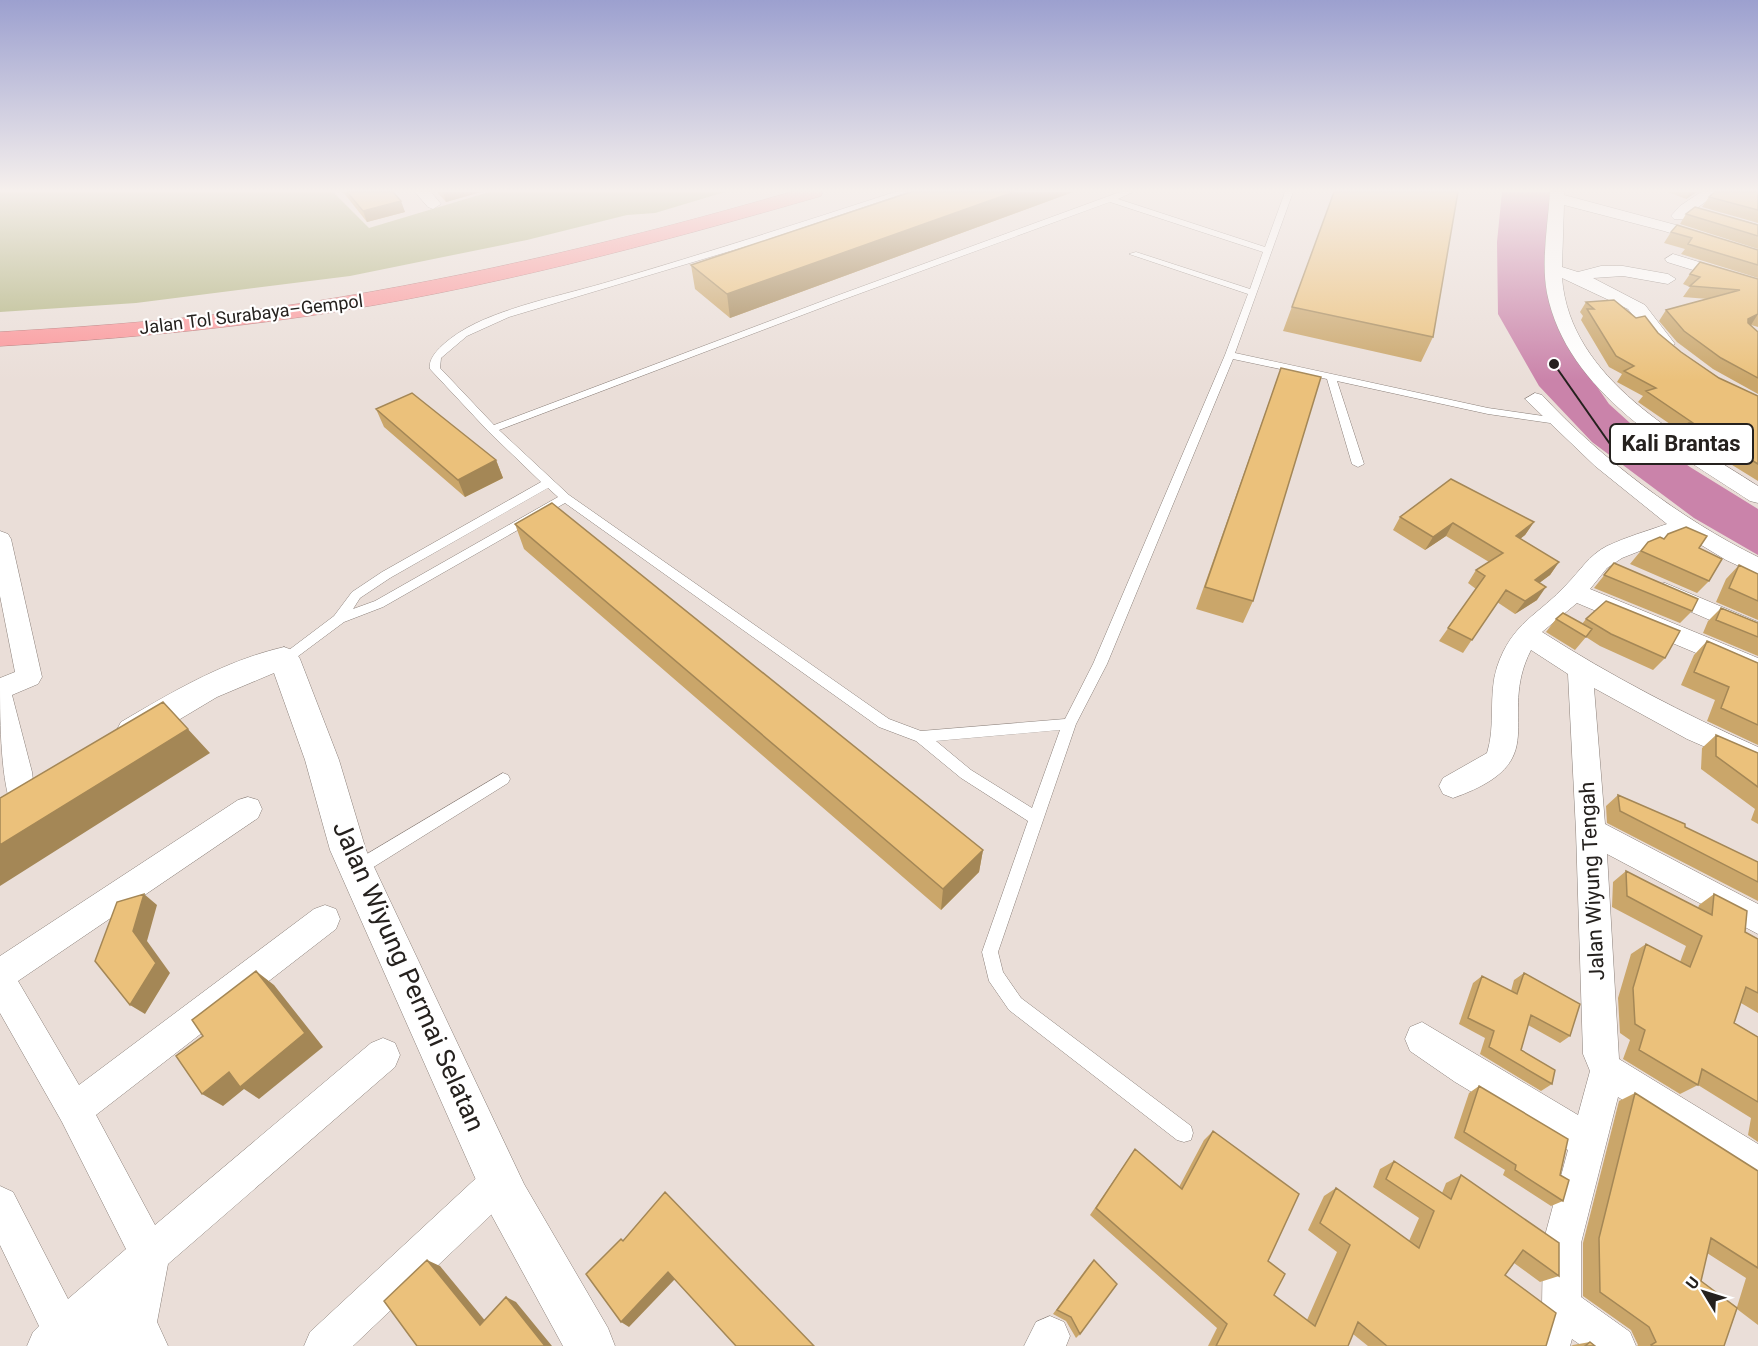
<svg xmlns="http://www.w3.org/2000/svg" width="1758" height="1346" viewBox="0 0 1758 1346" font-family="Roboto,sans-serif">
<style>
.green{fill:#b0b37f}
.water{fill:#ca83aa}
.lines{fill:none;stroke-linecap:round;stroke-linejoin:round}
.service-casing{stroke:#8b807a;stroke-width:1}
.minor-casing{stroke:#8b807a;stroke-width:1}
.tertiary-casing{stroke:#8b807a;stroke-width:1}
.motorway-casing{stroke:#b06c6d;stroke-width:1}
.service{fill:#fff;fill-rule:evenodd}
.minor{fill:#fff;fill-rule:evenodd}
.tertiary{fill:#fff;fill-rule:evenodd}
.motorway{fill:#fb9498;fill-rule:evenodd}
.wall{fill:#caa66a;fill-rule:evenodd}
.shaded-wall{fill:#a48756}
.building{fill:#ebc17b;stroke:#a48756;stroke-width:1.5}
.labels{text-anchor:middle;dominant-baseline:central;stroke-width:4.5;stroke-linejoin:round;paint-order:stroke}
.far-street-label{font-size:18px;fill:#25211e;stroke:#fff}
.street-label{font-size:21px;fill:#25211e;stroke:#fff}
.near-street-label{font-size:26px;fill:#25211e;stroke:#fff}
.leader{fill:none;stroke:#25211e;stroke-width:2}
.callout-dot{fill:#25211e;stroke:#fff;stroke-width:2}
.callout{fill:#fff;stroke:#25211e;stroke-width:2}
.callout-label{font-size:22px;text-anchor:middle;font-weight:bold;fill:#25211e}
</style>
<rect width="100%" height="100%" fill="#eaded8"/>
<path class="green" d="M0 192H333L369 228 489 192H725L655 213 627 215 527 240 350 276 136 303 0 312Z"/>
<path class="water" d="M1502 192H1551V291L1566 342 1609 404 1640 432 1690 467 1758 509V555L1694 518 1592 442 1539 386 1498 314 1497 242Z"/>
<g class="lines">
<g class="service-casing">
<path id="service" d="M895 192H908L757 243 509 317 467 336 441 358 440 368 494 425 836 296 1120 192H1133L1118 199 1265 247 1285 192H1293L1235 353 1488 408 1557 418 1562 421 1557 424 1488 414 1337 381 1364 464 1358 467 1352 464 1327 379 1233 359 1107 664 1076 724 998 952 1003 972 1021 998 1191 1126 1193 1133 1191 1140 1184 1142 1177 1140 1009 1010 989 981 982 952 1028 821 961 778 916 741 879 727 565 503 383 607 344 622 289 663H279L277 659 334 616 352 592 382 572 541 482 488 431 430 369C427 355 449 339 460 332 497 308 568 294 611 281 706 253 800 223 895 192ZM1110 202 1263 252 1250 289 1136 252 1129 254 1248 294 1225 355 1093 664 1065 719 921 731 889 719 569 495 499 430 842 300ZM548 488 558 497 375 601 353 609 360 598 390 578ZM1060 730 1032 808 971 770 936 741Z
M503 773 508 775 510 779 508 783 364 873 358 875 352 873 350 868 352 863Z"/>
</g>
<g class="minor-casing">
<path id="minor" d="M415 192H431L441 204 433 209 428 207Z
M1550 192H1564V195L1676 225 1758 251V261L1664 231 1564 205 1562 267 1578 272 1601 266H1623L1668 274 1676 279 1668 284 1623 276 1593 278 1645 305 1675 344 1666 349 1655 343 1628 309 1562 278C1570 380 1682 437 1758 486V503L1750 501C1673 450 1567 393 1547 293 1541 261 1548 225 1550 192Z
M1701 192H1719L1697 208 1758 225V235L1688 215 1684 219H1674L1671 216 1680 206Z
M1673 254 1758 280V290L1667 262 1665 259Z
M1535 393 1542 395C1600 458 1682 520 1758 557V575L1726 560 1683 534 1622 558 1607 568 1590 589 1758 658V679L1577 603 1542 632C1611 676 1684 714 1758 747V770L1687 739 1594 688 1605 824 1758 904V934L1607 854 1619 1059 1758 1144V1183L1745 1178 1618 1097 1581 1243V1297L1630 1332 1636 1346H1582L1572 1339 1570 1346H1530L1542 1307 1543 1243 1568 1150 1455 1082 1410 1051 1405 1039 1410 1027 1422 1022 1578 1115 1590 1071 1583 1054 1576 831 1568 674 1531 650C1495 720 1558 761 1453 798L1443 794 1439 786 1443 778 1487 753C1496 725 1488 695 1497 667 1512 622 1539 615 1567 584 1580 571 1589 555 1607 546 1626 537 1647 531 1667 524L1595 466 1525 399Z
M0 531 8 534 11 539 42 677 38 684 12 695 32 772 35 797 31 805 21 809 11 805C0 775 0 713 0 678L15 672 0 596Z
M1665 583 1758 622V641L1657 597 1653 591 1657 585Z
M248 797 258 800 262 809 258 818 18 981 79 1085 314 909 325 905 336 909 340 919 336 929 96 1115 155 1225 371 1043 383 1038 395 1043 400 1055 395 1067 168 1264 157 1322 168 1346H27L33 1332 39 1326 0 1245V1186L13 1192 68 1299 126 1249 62 1122 0 1013V956L238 800Z
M499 1164 512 1169 517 1182 512 1195 353 1346H304L310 1332 486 1169Z
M1050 1316 1064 1322 1070 1336 1066 1346H1024L1036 1322Z"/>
</g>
<g class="tertiary-casing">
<path id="tertiary" d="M284 647 295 651 300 659 339 760 366 850 524 1184 608 1328 615 1346H563L492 1216 330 850 305 760 274 673 217 697 145 740 133 744 121 740 116 731 121 722C174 691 224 661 284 647Z"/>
</g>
<g class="motorway-casing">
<path id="motorway" d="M791 192H823L821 196C652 245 482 290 308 316 205 331 103 340 0 346V332C104 326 208 318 311 302 474 276 633 238 791 192Z"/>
</g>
<use href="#service" class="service"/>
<use href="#minor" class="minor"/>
<use href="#tertiary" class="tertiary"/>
<use href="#motorway" class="motorway"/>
</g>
<path class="wall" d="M343 192H393L405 212 367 222Z
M437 192H481L446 202Z
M911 192H1073L730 318 695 289 691 265Z
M1334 192 1433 337 1421 362 1283 331Z
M1668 192H1697L1686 199Z
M1758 192V223L1702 207 1709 197Z
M1686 214 1758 225V249L1680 224Z
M1671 232 1758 250V278L1681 254 1685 249 1664 243Z
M1690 274 1758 279V327L1751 325 1758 332V394L1713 369 1677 342 1659 321 1666 310 1708 299 1683 297 1690 287 1683 284Z
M1586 302 1636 318 1658 333 1681 352 1719 378 1758 396V481L1682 434 1683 433 1638 402 1643 396 1617 382 1622 374 1609 367 1581 320 1583 316 1580 312Z
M1281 368 1253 601 1243 623 1196 609Z
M376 409 496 460 503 478 465 497 384 427Z
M1400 517 1534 522 1525 535 1520 539 1559 562 1550 575 1539 583 1537 600 1515 614 1497 602 1463 653 1439 641 1476 589 1468 583 1476 570 1489 562 1446 536 1425 550 1393 530Z
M515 524 983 850 979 872 941 910 524 549Z
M1664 539 1699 548 1709 581 1697 593 1630 564 1648 542Z
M1614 563 1692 611 1680 623 1594 588Z
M1739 565 1758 574V620L1716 602 1726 579Z
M1721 608 1758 623V656L1703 633 1708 621Z
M1556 619 1582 624 1586 619 1665 658 1653 670 1600 646 1586 637 1575 650 1546 632Z
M1707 641 1758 663V745L1707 721 1715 700 1681 685 1694 655Z
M1716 735 1758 753V824L1751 820 1755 809 1701 769 1702 748Z
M1618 795 1758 862V901L1607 823 1606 806Z
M1626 871 1698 908 1699 905 1714 894 1745 932 1758 939V1013L1741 1003 1734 1023 1758 1037V1142L1748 1135 1751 1118 1698 1085 1680 1094 1623 1059 1630 1040 1620 1033 1618 998 1631 954 1646 944 1680 962 1686 946 1612 907 1613 882Z
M1524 973 1570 1036 1560 1043 1528 1025 1521 1050 1552 1084 1541 1091 1480 1054 1485 1038 1459 1024 1473 983 1482 976 1511 991 1514 980Z
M1479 1086 1560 1175 1563 1201 1551 1206 1503 1175 1505 1170 1454 1138 1469 1093Z
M1635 1093 1758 1171V1325L1737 1309 1724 1346H1637L1638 1345 1631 1330 1583 1296V1243L1619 1101ZM1707 1253 1746 1278 1737 1307 1701 1281Z
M1213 1131 1268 1261 1274 1295 1307 1320 1337 1252 1308 1230 1324 1196 1336 1188 1409 1241 1419 1218 1373 1187 1380 1169 1394 1161 1442 1193 1446 1183 1461 1175 1559 1276 1540 1282 1514 1263 1505 1275 1546 1346H1368L1353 1334 1348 1346H1208L1217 1328 1090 1215 1135 1149 1179 1187 1204 1140Z
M1094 1260 1080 1334 1076 1338 1066 1321 1053 1314 1089 1265Z
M1590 1342 1595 1346H1571L1573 1345Z"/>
<path class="shaded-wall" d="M443 192H481L446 202Z
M1014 192H1073L730 318 727 294Z
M1690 192H1697L1686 199Z
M401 201 405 212 367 222 363 211Z
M1758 314 1751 325 1740 330 1748 319Z
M496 460 503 478 465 497 458 480Z
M1534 522 1525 535 1507 549 1516 536Z
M1453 523 1446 536 1425 550 1433 537Z
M1559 562 1550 575 1526 593 1535 580Z
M1546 587 1537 600 1515 614 1525 601Z
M163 702 210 753 0 886V845Z
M983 850 979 872 941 910 943 889Z
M144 894 157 905 147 941 170 973 145 1014 130 1005 133 931Z
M256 971 274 985 323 1047 259 1099 244 1089 223 1106 202 1094Z
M427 1260 440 1266 492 1329 480 1325Z
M668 1272 675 1279 629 1327 621 1322Z
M506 1297 516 1302 552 1346H545Z"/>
<path class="building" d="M347 192H393L401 201 363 211Z
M911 192H1014L727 294 691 265Z
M1334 192H1458L1433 337 1292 307Z
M1715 192H1758V210L1709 197Z
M1695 207 1758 225V236L1686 214Z
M1677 225 1758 250V265L1688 244 1692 238 1671 232Z
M1700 262 1758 279V314L1748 319V323L1758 332V378L1721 358 1684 331 1666 310 1740 290 1690 286 1700 277 1690 274Z
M1614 300 1636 318 1645 316 1658 333 1681 352 1719 378 1758 396V464L1690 423H1693L1646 391 1656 388 1624 371 1634 366 1616 356 1587 309H1594L1586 302Z
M1281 368 1321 377 1253 601 1205 587Z
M412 393 496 460 458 480 376 409Z
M1451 479 1534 522 1516 536 1559 562 1535 580 1546 587 1525 601 1506 590 1472 640 1448 628 1485 576 1476 570 1503 553 1453 523 1433 537 1400 517Z
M552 503 983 850 943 889 515 524Z
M1686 527 1707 536 1699 548 1722 559 1709 581 1641 551 1648 542 1660 537 1664 539 1668 534Z
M1614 563 1698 599 1692 611 1604 575Z
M1739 565 1758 574V601L1729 588Z
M1606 601 1680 631 1665 658 1611 634 1586 619Z
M1721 608 1758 623V637L1716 620Z
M1563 613 1592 629 1586 637 1556 619Z
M1707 641 1758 663V725L1721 708 1729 687 1694 672Z
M163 702 188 729 0 845V798Z
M1716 735 1758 753V787L1716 756Z
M1618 795 1685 824V827L1758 862V882L1620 811Z
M1626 871 1712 915 1714 894 1747 911 1745 932 1758 939V993L1746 987 1734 1023 1758 1037V1102L1702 1069 1698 1085 1639 1050 1645 1030 1635 1024 1633 988 1646 944 1690 967 1702 936 1627 896Z
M144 894 133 931 156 963 130 1005 95 961 117 902Z
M256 971 305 1033 240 1087 229 1072 202 1094 176 1056 203 1036 192 1020Z
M1524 973 1580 1004 1570 1036 1531 1015 1521 1050 1555 1070 1552 1084 1489 1047 1494 1031 1468 1018 1482 976 1517 994Z
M1479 1086 1568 1139 1560 1175 1569 1180 1563 1201 1515 1170 1516 1165 1464 1132Z
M1635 1093 1758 1171V1268L1711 1238 1701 1281 1737 1308 1724 1346H1652L1651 1345 1656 1342 1649 1327 1600 1292 1599 1238Z
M1213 1131 1299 1194 1268 1261 1285 1274 1274 1295 1315 1326 1350 1245 1320 1223 1336 1188 1419 1248 1434 1211 1386 1179 1394 1161 1451 1199 1461 1175 1559 1243V1276L1523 1250 1505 1275 1556 1313 1546 1346H1387L1358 1322 1348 1346H1216L1227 1324 1096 1208 1135 1149 1182 1189Z
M665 1192 814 1346H736L668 1272 621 1322 586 1274 621 1239 623 1241Z
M427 1260 480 1325 506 1297 545 1346H417L384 1301Z
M1094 1260 1117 1284 1080 1334 1071 1317 1057 1310Z
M1590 1342 1595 1346H1585Z"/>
<linearGradient id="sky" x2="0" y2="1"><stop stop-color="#9ca0cf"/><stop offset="0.5" stop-color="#f6f0ed"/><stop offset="1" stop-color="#f6f0ed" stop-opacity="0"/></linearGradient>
<rect width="1758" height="381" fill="url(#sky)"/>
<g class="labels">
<g class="far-street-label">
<text transform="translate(251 314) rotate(-7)">Jalan Tol Surabaya–Gempol</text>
</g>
<g class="street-label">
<text transform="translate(1592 881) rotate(-93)">Jalan Wiyung Tengah</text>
</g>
<g class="near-street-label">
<text transform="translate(409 976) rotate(66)">Jalan Wiyung Permai Selatan</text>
</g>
</g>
<path class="leader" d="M1554 364L1610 444"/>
<circle class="callout-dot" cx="1554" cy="364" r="6"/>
<rect class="callout" x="1610" y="424" width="143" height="40" rx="6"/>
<g class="callout-label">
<text x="1681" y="451">Kali Brantas</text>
</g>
<g transform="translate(1704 1292) rotate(308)" stroke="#ffffff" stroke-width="4.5" paint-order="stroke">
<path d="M0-4.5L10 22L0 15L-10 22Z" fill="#25211e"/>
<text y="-9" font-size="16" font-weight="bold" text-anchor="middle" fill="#25211e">U</text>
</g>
</svg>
